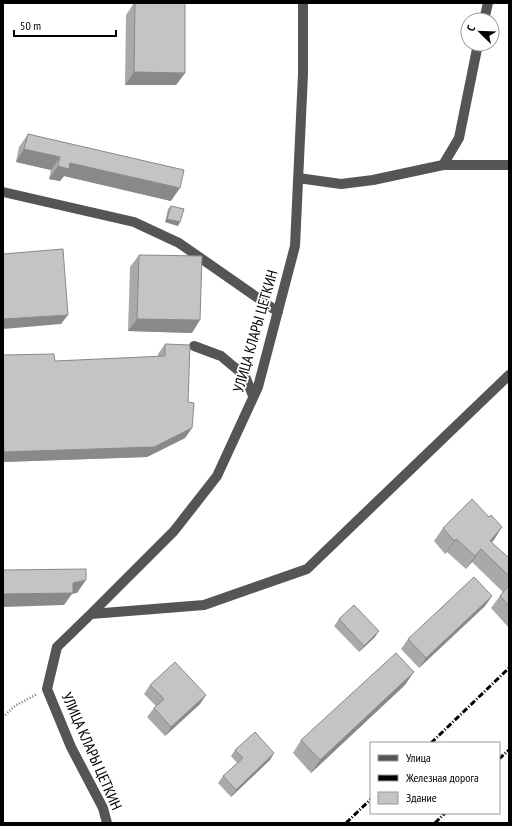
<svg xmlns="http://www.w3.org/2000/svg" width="512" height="826" viewBox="0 0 512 826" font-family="'PT Sans Narrow',sans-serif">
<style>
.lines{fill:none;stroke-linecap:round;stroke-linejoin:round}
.path{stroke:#777;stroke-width:2.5;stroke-dasharray:1 2;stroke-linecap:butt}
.minor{stroke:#555;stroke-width:10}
.rail{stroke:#000;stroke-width:3;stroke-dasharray:6 2 1 2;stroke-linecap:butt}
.wall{fill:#a9a9a9}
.shaded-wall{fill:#898989}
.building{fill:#c4c4c4;stroke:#898989}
.labels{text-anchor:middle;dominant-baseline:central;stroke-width:3.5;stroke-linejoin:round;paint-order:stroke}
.street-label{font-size:15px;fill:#000;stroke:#fff}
</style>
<rect width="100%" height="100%" fill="#fff"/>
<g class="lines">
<path class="path" d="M3 717 15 706 37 694"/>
<path class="minor" d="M484 20 488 3
M443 165 459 138 478 44
M298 178 341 184 373 180 443 165H509
M3 192 134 222 179 243 278 312
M194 346 221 356 245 376 253 396
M91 614 204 605 307 569 509 375
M107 823 103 808 71 747 47 689 57 647 91 614 174 531 217 476 258 387 295 246 303 74V3"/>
<path class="rail" d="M431 743 509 668
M499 759 509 750
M346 823 371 799
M435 823 445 813"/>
</g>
<path class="wall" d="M134 3H185V73L176 85H125L126 15Z
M28 134 171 201 64 176 60 181 49 179 51 170 16 162 19 147Z
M171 206 180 222 178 226 165 222 168 209Z
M139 255 192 333 128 331 130 267Z
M165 344 188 402 192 428 185 438 147 457 3 462V355L55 361 158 357V354Z
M502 527 491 542 509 558V628L491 608 503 592 472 562 466 569 447 552 445 554 434 541 443 528Z
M492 596 485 606 419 668 401 649 408 639Z
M339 619 379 631 374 638 359 652 334 626Z
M150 685 206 695 200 704 165 736 147 717 154 708 156 706 144 694Z
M405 685 311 773 293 753 301 740Z
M235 750 270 760 231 797 218 783 223 776 237 763 231 756Z"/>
<path class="shaded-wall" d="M134 72 185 73 176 85H125Z
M24 149 60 157 51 170 16 162Z
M70 163 180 188 171 201 64 176 60 181 49 179 58 166Z
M167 219 180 222 178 226 165 222Z
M68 315 61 324 3 329V319Z
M137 319 200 320 192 333 128 331Z
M192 428 185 438 147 457 3 462V454L4 452Z
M502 527 494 540 483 551 490 541Z
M456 539 447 552 445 554 454 541Z
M481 549 472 562 466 569 475 556Z
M86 580 77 593 72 594 64 605 3 607V594L73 583Z
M492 596 485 606 419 668 426 658Z
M379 631 374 638 359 652 364 646Z
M414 672 405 685 311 773 320 760Z
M206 695 200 704 165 736 171 727Z
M274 753 270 760 231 797 236 790Z"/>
<path class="building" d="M135 3H185V73L134 72Z
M28 134 184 170 180 188 70 163 69 169 58 166 60 157 24 149Z
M171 206 184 209 180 222 167 219Z
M63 249 68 315 3 319V254Z
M139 255 202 256 200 320 137 319Z
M165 344 190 345 188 402 194 403 192 428 154 447 4 452 3 424V355L54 354 55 361 165 356Z
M472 499 489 517 491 515 502 527 490 541 509 558V576L481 549 475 556 456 539 454 541 443 528Z
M86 569V580L73 583V593L3 594V570Z
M474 577 492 596 426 658 408 639Z
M509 585V606L500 596Z
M354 605 379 631 364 646 339 619Z
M396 653 414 672 320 760 301 740Z
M175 662 206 695 171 727 154 708 164 699 150 685Z
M255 732 274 753 236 790 223 776 243 758 235 750Z"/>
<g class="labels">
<g class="street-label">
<text transform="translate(255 331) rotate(-74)">УЛИЦА КЛАРЫ ЦЕТКИН</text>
<text transform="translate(92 751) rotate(66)">УЛИЦА КЛАРЫ ЦЕТКИН</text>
</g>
</g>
<rect width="512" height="826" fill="none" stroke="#000000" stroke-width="8"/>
<rect x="370" y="742" width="130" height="72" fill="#ffffff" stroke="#999999"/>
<rect x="378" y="755" width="20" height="6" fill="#555555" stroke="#999999"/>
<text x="406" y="762" font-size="12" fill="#000000">Улица</text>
<rect x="378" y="775" width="20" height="6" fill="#000000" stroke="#999999"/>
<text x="406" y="782" font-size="12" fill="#000000">Железная дорога</text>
<rect x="378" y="792" width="20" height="12" fill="#c4c4c4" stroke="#999999"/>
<text x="406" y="802" font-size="12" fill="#000000">Здание</text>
<g transform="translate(480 32) rotate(293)"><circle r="19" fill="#ffffff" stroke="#999999"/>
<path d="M0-3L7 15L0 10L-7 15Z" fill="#000000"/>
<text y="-6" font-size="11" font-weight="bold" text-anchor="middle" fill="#000000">С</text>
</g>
<path d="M14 30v6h102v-6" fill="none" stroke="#000000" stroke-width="2"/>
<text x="20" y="30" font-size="12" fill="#000000" stroke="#ffffff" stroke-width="3" paint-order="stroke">50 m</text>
</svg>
